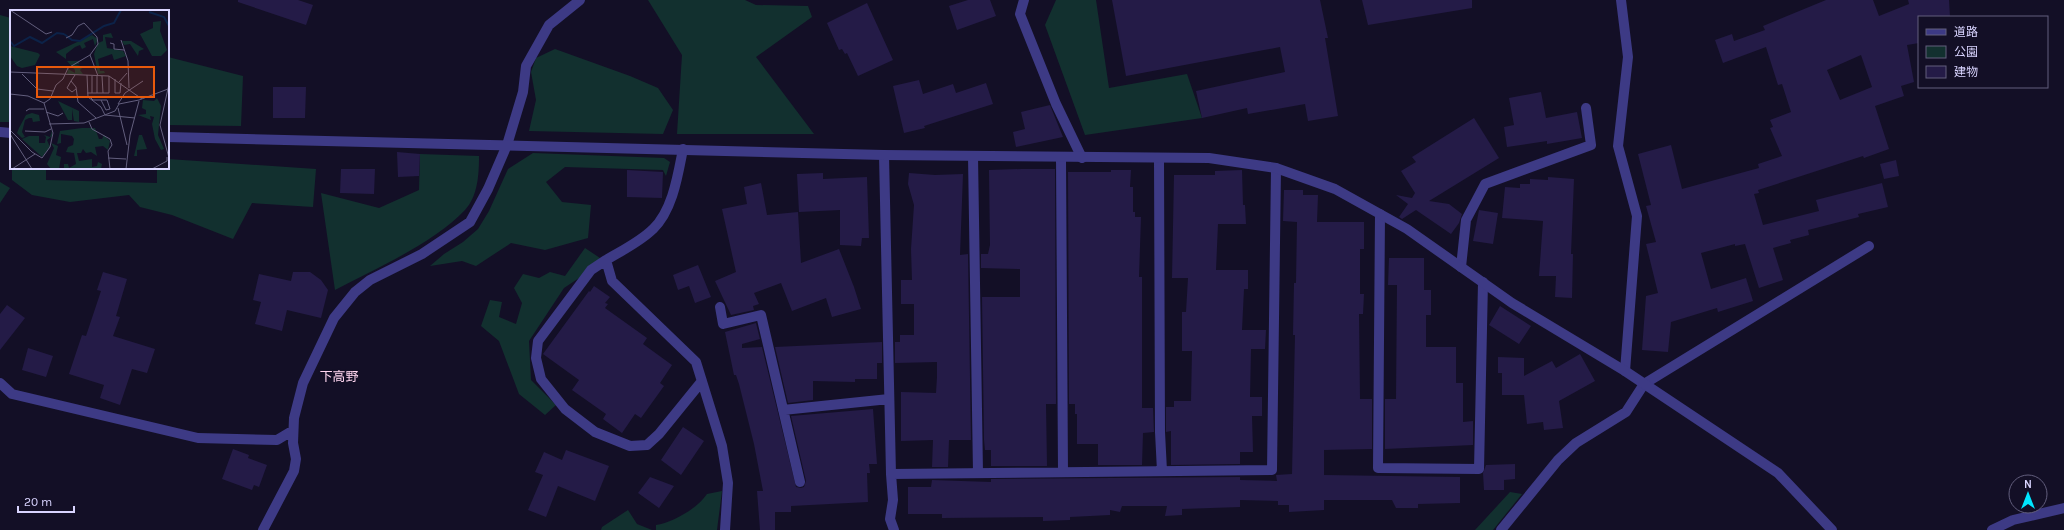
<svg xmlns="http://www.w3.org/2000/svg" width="2064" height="530" viewBox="0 0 2064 530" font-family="Karla,'Noto Sans JP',sans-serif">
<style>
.green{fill:#12302f}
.building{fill:#241b47;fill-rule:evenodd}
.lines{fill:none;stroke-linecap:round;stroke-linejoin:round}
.minor{stroke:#3d3a85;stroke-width:10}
.tertiary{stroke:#3d3a85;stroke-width:10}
.labels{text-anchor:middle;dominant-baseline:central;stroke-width:3.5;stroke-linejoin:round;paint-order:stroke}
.neighbourhood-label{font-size:13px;fill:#ffd6f0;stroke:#130f26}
.inset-river{fill:none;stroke:#0c2248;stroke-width:2}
.inset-road{fill:none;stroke:#625e7d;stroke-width:1}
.view{fill:#e8590c;fill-opacity:0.15;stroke:#e8590c;stroke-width:2}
.inset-edge{fill:none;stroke:#d9d4ff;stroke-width:2}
</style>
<rect width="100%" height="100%" fill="#130f26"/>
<path class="green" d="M648 0H745L756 5 808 6 812 17 756 57 814 134H677L682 55Z
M1056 0H1096L1109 88 1187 74 1202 118 1085 135 1045 25Z
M0 15 11 18V122H0Z
M555 49 630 76 658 88 673 110 663 134 529 131 536 100 531 72 536 58Z
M168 57 243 76 241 126 168 125Z
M533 153 664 158 670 162 666 176 663 170 565 167 546 182 562 202 591 205 588 238 545 250 511 243 476 266 462 261 430 266 444 254 463 242 478 229 489 211 508 169Z
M420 154 479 156C479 174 478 196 465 210 434 243 375 269 335 290L321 193 379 208 419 190Z
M168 159 316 169 313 207 252 203 233 239 172 215 140 207 129 195 70 202 32 195 12 180V168H46V180L157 183V168H168Z
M0 182 10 188 0 203Z
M585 248 600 258 591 270 564 288 529 341 531 380 556 405 545 415 519 394 499 341 481 326 490 300 502 302 499 317 516 324 522 303 514 288 523 274 539 278 550 272 565 276Z
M722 491 717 530H656V525C672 523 698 508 707 494Z
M1510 492 1522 494 1493 530H1475Z
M628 510 637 524 652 530H601L602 527Z"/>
<path class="building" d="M238 0H298L313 5 306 25 238 2Z
M968 0H990L996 16 957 30 949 6Z
M1112 0H1320L1328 38H1325L1338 116 1308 121 1305 104 1248 114 1247 108 1202 118 1196 91 1285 72 1280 47 1126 76Z
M1362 0H1472V8L1368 25Z
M1826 0H1873L1879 16 1909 4 1908 0H1949L1950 17H1919V43L1907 45 1914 82 1901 86 1904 96 1875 106 1889 149 1864 158 1863 156 1758 190 1759 193 1754 194 1763 225 1819 211 1816 200 1882 183 1888 207 1858 214 1859 217 1808 230 1809 235 1790 240 1791 243 1773 248 1783 280 1759 288 1745 244 1735 246V244L1701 253 1711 289 1746 278 1753 301 1718 312 1717 308 1671 322 1668 352 1642 350 1646 296 1658 293 1646 244 1656 242 1646 206 1651 205 1638 154 1671 145 1682 189 1759 168 1758 164 1782 156 1770 128 1773 127 1770 120 1791 112 1782 84 1778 85 1766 47 1723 63 1715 40 1732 34 1734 41 1765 30 1763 26ZM1861 55 1872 87 1840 100 1827 70Z
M867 3 893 60 858 76 847 53 845 54 842 49 839 50 827 23Z
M919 80 923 94 953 84 956 93 986 83 993 104 924 126 925 128 904 133 893 86Z
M273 87H306L305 118H273Z
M1541 92 1546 118 1577 112 1582 138 1547 144V141L1507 147 1504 127 1514 125 1509 98Z
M1050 105 1063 137 1016 147 1013 132 1025 129 1021 112Z
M1474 118 1499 158 1429 201 1449 204 1462 214 1459 223 1451 234 1416 210 1402 219 1399 217 1408 204 1396 195 1412 198 1415 193 1401 171 1416 162 1412 157Z
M397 152 420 154 419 176 398 177Z
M1896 160 1899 176 1884 179 1880 164Z
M341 169H375L374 194 340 193Z
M1022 169H1055L1056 404H1046L1047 466H991V450H985L984 440 982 297H1020V269L981 268V254H988L990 245 989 173V170Z
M627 170 663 172 662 198 627 197Z
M1111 170H1131L1130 187H1133V212H1135V217H1141L1139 277H1142V408H1153L1154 432 1143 433 1142 465H1098V444H1077V414H1075V404H1069L1068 172H1111Z
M1242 170 1243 205H1245L1246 224H1218L1216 270H1248V289H1244L1242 330H1266L1265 349H1251L1250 397H1262V416H1252L1253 452H1240V464L1171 465V431L1166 432V407H1174V401H1191L1192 351H1182V312H1186L1188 278H1172L1174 175H1215V171Z
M823 173V179L867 177 869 238H862L861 246 840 245V210L799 212 797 174Z
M909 173 935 175 963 174 960 255 968 254 971 440H949L948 467H932L933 440 901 441V392L936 393 937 377V362L895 363V342H900V335H914V304H901V280H912L911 249 914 205 908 184Z
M1548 177 1574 179 1571 254H1573L1572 298 1555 297 1556 276H1539L1543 221 1502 218 1505 187 1520 188V184H1530V179L1548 180Z
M761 183 767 215 798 212 801 263 839 249 854 287 861 309 832 317 826 298 792 311 781 283 754 293 759 304 753 306 754 310 731 315 715 281 736 272 722 209 747 204 744 187Z
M1284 190H1303V195H1318L1317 222H1364V249H1360V294H1364L1363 314H1359L1360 399H1372V449L1324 450V475L1460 477V503L1418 504V508H1396L1392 500H1324V510L1289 512V505H1278V501L1240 500V507L1182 509V515L1165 516 1167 506H1122L1120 512 1110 510V515L1070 517V520L1043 521V517L942 518V514H908V487H931L932 480 991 482V479L1240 477V480L1277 481 1276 475 1292 474 1295 335H1293L1294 283H1296L1297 222 1283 221Z
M1479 210 1498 213 1493 244 1473 241Z
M1389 258H1424V290H1431V315H1426V347H1456V383H1463V422L1473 421V445L1385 449V399H1396L1397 285H1388Z
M698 265 711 297 695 303 689 286 678 290 673 275Z
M103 272 127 279 116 316 120 317 113 336 155 349 147 373 132 369 120 405 100 398 104 385 69 374 82 335 86 336 101 291 97 290Z
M293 272H310L321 280 328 290 321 318 287 310 282 331 255 324 261 302 253 300 259 274 291 281Z
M594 286 610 297 605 303 608 304 605 308 647 338 643 344 672 365 660 383 664 386 641 418 635 414 622 433 603 419 606 414 572 390 579 380 543 354 589 291 590 292Z
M7 305 25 318 0 350V314Z
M1500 306 1531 326 1519 344 1489 325Z
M756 323 760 339 742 344V348L762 347 796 487 801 488 804 487 806 481 791 416 873 409 877 464H869L870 473H867L868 502 791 506V512H775V530H760L757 491H763L754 444 739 384 736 375H734L725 332Z
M882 342V363H877V379H855V382L813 381V400L788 403 775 347Z
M28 348 53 356 46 377 22 370Z
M1580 354 1595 381 1559 401 1563 428 1544 430 1543 422 1527 424 1524 395H1502V373H1498V357L1524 358V376L1552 361 1556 368Z
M683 427 704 441 681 475 661 460Z
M233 449 249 455 248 458 267 465 259 487 254 485 252 490 222 479Z
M566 450 609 466 595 501 558 486 546 517 528 510 543 475 535 472 544 452 562 460Z
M1515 464V479L1504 480V490H1484L1483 473 1486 465Z
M650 477 674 486 659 508 638 493Z"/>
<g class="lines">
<path class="minor" d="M1024 0 1020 14 1056 104 1082 158
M1621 0 1628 57 1618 146 1637 216 1625 371
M683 149C678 174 673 210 653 229 640 242 621 251 606 260L612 281 696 362 722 446 728 483 725 530
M884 155 891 474 893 500 890 519 894 530
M973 156 978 473
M1061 158 1063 472
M1159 158 1160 432 1162 471
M1380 214 1378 468 1479 469 1483 282
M606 260 591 270 538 341 536 358 541 379 565 409 595 432 630 446 647 445 659 434 702 381
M1461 267 1466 220 1485 184 1591 145 1586 108
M720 307 723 324 761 315 800 482
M0 383 12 394 198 438 277 440 292 431
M783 410 889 399
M891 474 1272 470 1276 168
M263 530 294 471 296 459 293 443 294 418 303 383 334 318 355 292 370 280 422 254 470 222 488 189 507 145 523 92 526 66 549 25 580 0
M1501 530 1558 460 1576 443 1626 412 1644 384 1869 246
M1992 530 2013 520 2064 508"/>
<path class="tertiary" d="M0 132 11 133
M168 137 884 155 1209 158 1276 168 1335 189 1407 229 1512 303 1625 371 1778 473 1832 530"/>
</g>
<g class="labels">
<g class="neighbourhood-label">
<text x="339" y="376">下高野</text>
</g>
</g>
<g transform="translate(10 10)">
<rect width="159" height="159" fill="#130f26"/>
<path d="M151 11 150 21 157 40 151 46H142L130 24 143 18V12ZM101 23 103 28 95 27 97 38 113 41 116 46 104 50 102 44 88 49 90 61H94L95 63 88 64 84 44 88 33 93 31V25ZM82 25 88 29 85 36 83 29 74 33 76 37 72 39 70 35 65 37 56 44V49L46 42ZM112 31H121L134 39 129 41 128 46 120 34 114 35ZM0 36 28 43 30 45 25 55 12 58 7 56 0 46ZM57 51H69V54H65L73 57 70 60 73 64H57L58 59 65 63V60ZM147 88 151 96 148 125 154 139 151 140 145 129 142 114 144 107 140 106 141 110 128 105 136 104V100L132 98 133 90 144 91ZM48 91 69 101V112L64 111 62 99V110H58ZM22 103 29 105 30 111 23 112 22 108H19L15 110 12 122 15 127 12 128 7 123 9 118 16 105ZM72 118H85L89 129H92L94 125 100 131 98 140 93 136 85 137 87 146 81 142 76 143 73 139 71 143H67L69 151 82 149V157L87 156 88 152 92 154 91 159H54V154H58L59 158 66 154 64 143 56 142 58 137 63 135 64 129 62 126 51 124V133L47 134 50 121ZM42 121V126L37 130 40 137 32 147 12 129 19 126H29V133H35L36 127 34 125 40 127ZM129 125H132L137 139 127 140V146H124ZM41 133 48 136 46 145 51 147 49 159H41L37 154 44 138Z" fill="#12302f"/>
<path class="inset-river" d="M139 2 154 7 159 16M54 24 62 30 70 31 94 16 104 13 111 0M0 31 4 36 20 27 32 33 47 23 54 24"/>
<path class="inset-road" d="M0 0 36 24 42 22M56 28 62 25 68 16 74 13 87 27 88 34 80 45 88 66M111 30 118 51 119 78M100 33 104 34V39L114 40M0 62 99 66 132 89M12 64 27 79 43 81M65 65 61 71 66 77 68 92 86 108M77 65 78 87 91 97 95 105 125 108M82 66V83M87 66V83M92 66 93 83M105 69V83H110L111 73M61 71 57 78 62 82 66 79M109 72 117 63M159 74 150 115 159 148M77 83H99V66M0 84 18 86 34 93 40 89 46 75 53 69 58 58 80 45M80 87 83 90H97L100 99 96 100 91 90M80 87H99M108 94 115 83 133 71M108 98 117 135M16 101 19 99H34M36 102 48 106 53 103M79 112 82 119 100 129 102 135 98 141 100 159M39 114 74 113 105 101 109 94 129 90 158 79M0 120 22 142 32 148 40 137 43 123 34 93M15 121 35 122 41 119M0 124 22 159M98 148 116 149M2 159 25 144M116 159 120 125 129 91M142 159 157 151V147"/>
<path class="view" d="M27 57H144V87H27Z"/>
<rect width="159" height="159" class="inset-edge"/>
</g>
<rect x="1918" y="16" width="130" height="72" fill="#130f26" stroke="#625e7d"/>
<rect x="1926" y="29" width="20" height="6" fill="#3d3a85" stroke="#625e7d"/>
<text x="1954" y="36" font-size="12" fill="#d9d4ff">道路</text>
<rect x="1926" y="46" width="20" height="12" fill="#12302f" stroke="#625e7d"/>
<text x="1954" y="56" font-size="12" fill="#d9d4ff">公園</text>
<rect x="1926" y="66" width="20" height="12" fill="#241b47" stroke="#625e7d"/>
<text x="1954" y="76" font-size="12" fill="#d9d4ff">建物</text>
<g transform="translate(2028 494)"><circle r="19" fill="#130f26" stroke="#625e7d"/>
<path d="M0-3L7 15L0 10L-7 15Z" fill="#00e5ff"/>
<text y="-6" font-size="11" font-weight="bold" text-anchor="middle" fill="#d9d4ff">N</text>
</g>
<path d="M18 506v6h56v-6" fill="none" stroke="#d9d4ff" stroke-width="2"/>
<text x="24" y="506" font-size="12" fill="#d9d4ff" stroke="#130f26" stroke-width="3" paint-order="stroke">20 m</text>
</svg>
